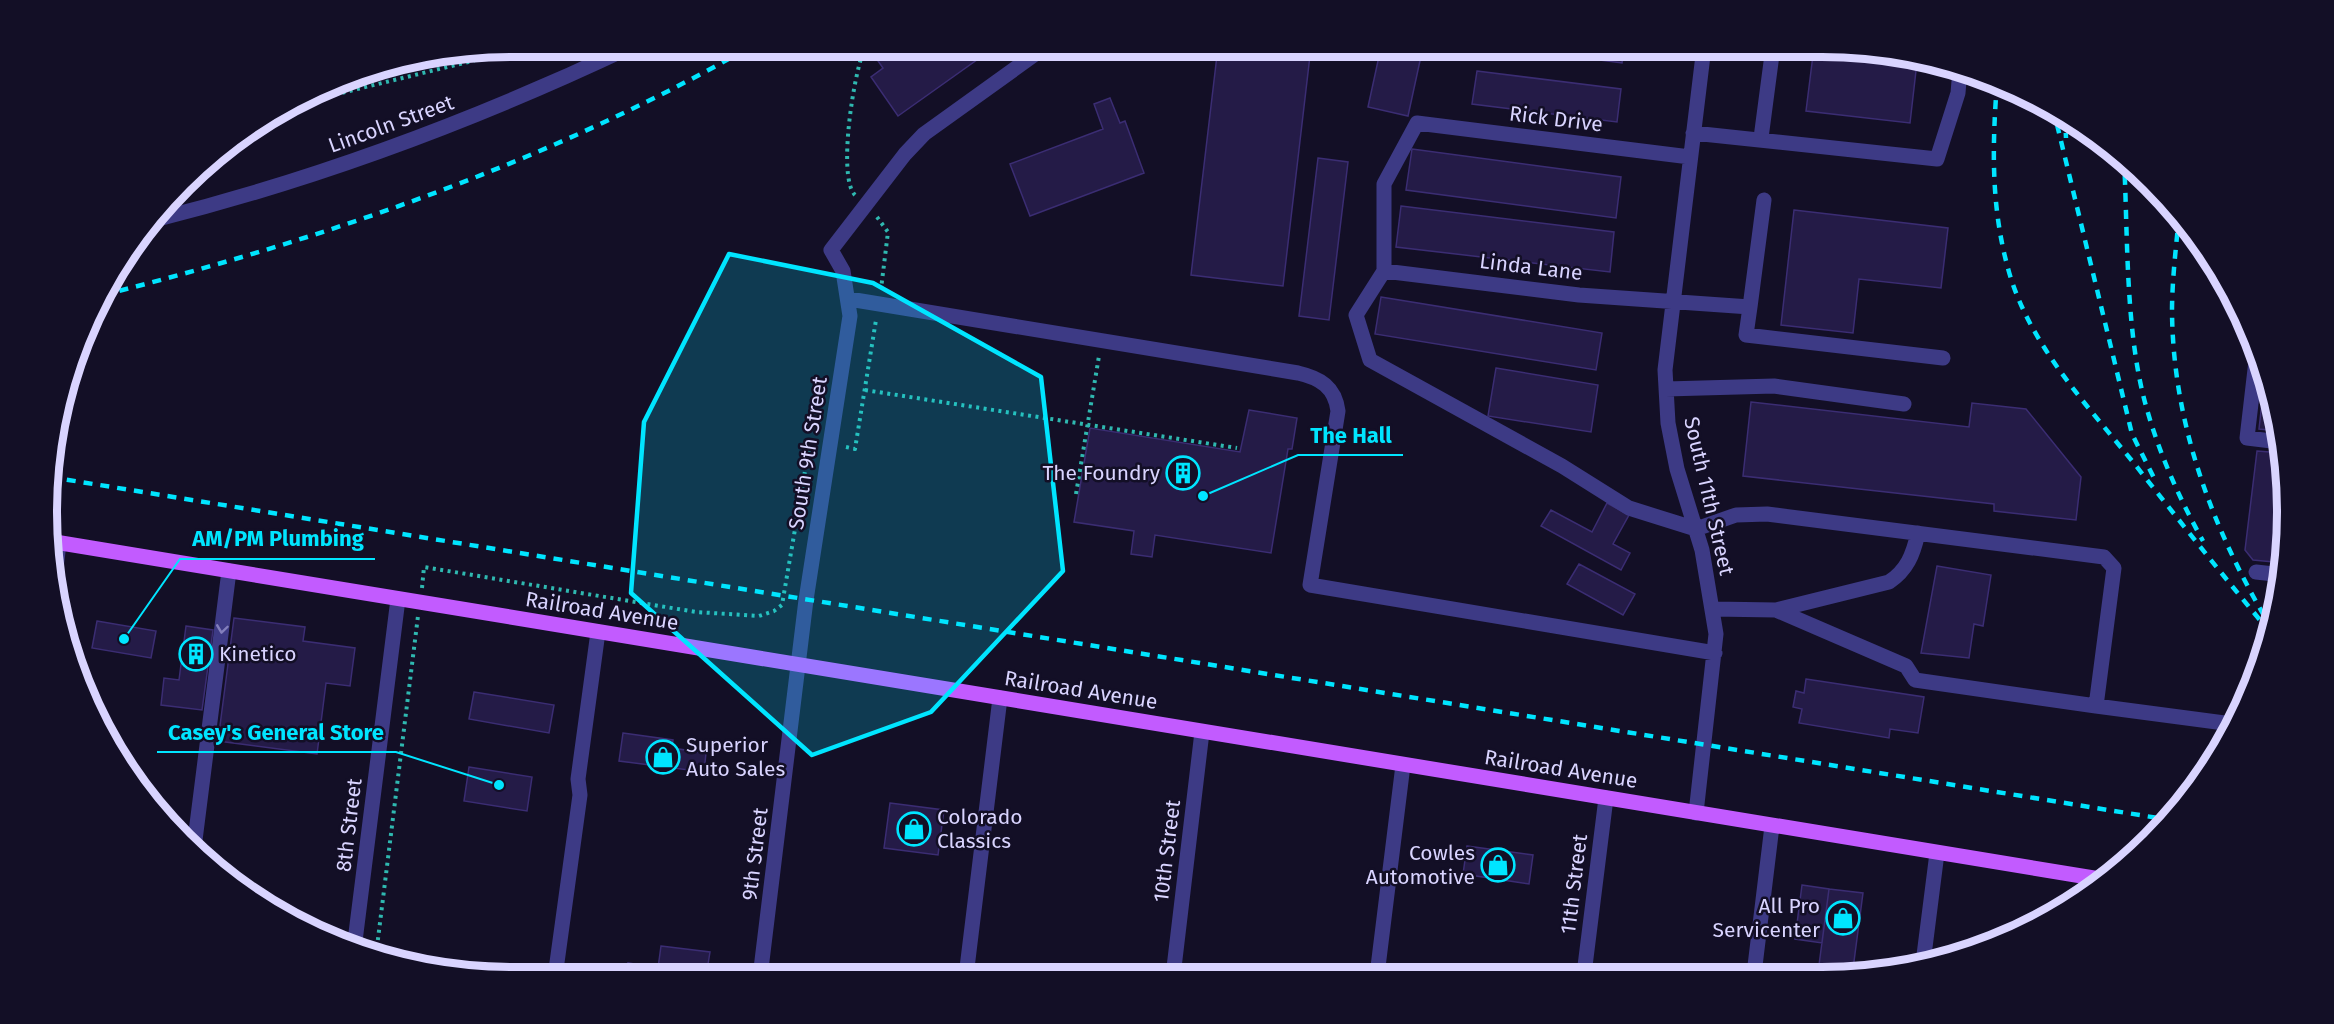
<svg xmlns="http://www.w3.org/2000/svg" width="2334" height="1024" viewBox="0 0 2334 1024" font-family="'Fira Sans',sans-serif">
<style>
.green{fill:#12302f}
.building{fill:#241b47;stroke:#3b2d73;stroke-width:1.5}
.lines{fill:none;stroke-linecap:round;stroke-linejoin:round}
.path{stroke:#2fb8b0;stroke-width:4;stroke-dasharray:3 4.5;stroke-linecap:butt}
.minor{stroke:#3d3a85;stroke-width:15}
.major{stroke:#c25bff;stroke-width:15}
.rail{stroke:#00e5ff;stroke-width:4.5;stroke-dasharray:9 8;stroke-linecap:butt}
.oneway{stroke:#837fbc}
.marked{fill:#00e5ff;fill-opacity:0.2;stroke:#00e5ff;stroke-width:4.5;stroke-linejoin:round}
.labels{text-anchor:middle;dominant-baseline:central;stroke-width:5;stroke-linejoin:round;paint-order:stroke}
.street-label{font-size:21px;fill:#d9d4ff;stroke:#130f26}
.poi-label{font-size:21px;fill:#d9d4ff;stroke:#130f26;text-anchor:end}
.rim{fill:none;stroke:#d9d4ff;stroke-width:8}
.leader{fill:none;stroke:#00e5ff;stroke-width:2}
.callout-dot{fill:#00e5ff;stroke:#130f26;stroke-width:2}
.callout-label{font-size:22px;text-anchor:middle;font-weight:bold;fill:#00e5ff;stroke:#130f26;stroke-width:5;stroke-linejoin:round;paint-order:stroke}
</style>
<rect width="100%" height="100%" fill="#130f26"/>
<path class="green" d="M496 49 476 57 304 98 362 71Z"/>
<path class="building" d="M888 47H995L898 116 871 77 883 68 878 61 891 51Z
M1218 47H1311L1283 286 1191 275Z
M1381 47H1423L1408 116 1368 107Z
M1499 47H1624L1622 63Z
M1814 47 1917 62 1910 123 1806 111Z
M1477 71 1621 89 1617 122 1472 104Z
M1110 98 1120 123 1125 121 1144 173 1030 216 1010 164 1103 129 1094 104Z
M1412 149 1621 177 1616 218 1406 190Z
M1318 158 1348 162 1329 320 1299 316Z
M1401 206 1614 232 1610 272 1396 247Z
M1794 210 1948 228 1941 288 1859 279 1853 333 1781 325Z
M1381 297 1602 333 1596 370 1375 334Z
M1496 368 1598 385 1591 432 1488 416Z
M2265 375 2272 392 2278 431 2259 429Z
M1751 402 1969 427 1972 403 2026 409 2081 477 2076 520 1994 511V504L1743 476Z
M1249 410 1297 418 1292 449H1288L1271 553 1155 535 1152 557 1131 554 1134 531 1074 522 1090 428 1240 452Z
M2257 451 2282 453 2287 482 2284 563 2253 560 2245 550Z
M1607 503 1629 515 1613 544 1630 553 1621 570 1541 526 1551 510 1592 532Z
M1579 564 1635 594 1623 615 1567 584Z
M1937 566 1991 575 1983 626 1974 624 1969 658 1921 653Z
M234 618 305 627 303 641 355 648 350 686 326 683 317 754 218 741Z
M97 621 156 631 151 658 92 648Z
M186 626 213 630 202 710 161 705 164 678 179 680Z
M1806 679 1924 697 1918 733 1890 729 1889 738 1799 723 1802 709 1793 707 1796 691 1804 693Z
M474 692 554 705 549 733 469 719Z
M623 733 673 740 672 748 706 753 704 772 619 761Z
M469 767 532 777 527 811 464 801Z
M890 803 944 810 938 855 884 848Z
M1467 846 1533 855 1529 884 1463 874Z
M1802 885 1829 889 1822 943 1795 939Z
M1829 889 1863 893 1853 969 1819 965Z
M661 946 710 952 706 976 627 977 628 963 658 968Z"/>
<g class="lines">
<path class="path" d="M284 107 472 61 513 47
M855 195C837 177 854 71 865 47
M877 217 888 232 881 289
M865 390 1237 448
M846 447 855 449 876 320
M1076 494 1099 356
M422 588 424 567 696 612 759 616 774 611 782 605 810 442H815
M376 955 418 616"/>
<path class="minor" d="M1693 133 1937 159 1958 93 1960 69
M1761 138 1773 47
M1690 157 1417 123 1384 184V271L1356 315 1370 360 1562 466 1629 508 1696 529 1736 515 1767 514 2104 557 2114 568 2096 706 1915 680 1906 666 1776 610
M158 219C321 178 478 119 630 47
M1384 271 1579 295 1750 307 1746 335 1943 358
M849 299 1298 373C1320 378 1335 387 1338 411L1310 585 1715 653
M1750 307 1764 200
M2257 352 2247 438 2280 442
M1666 389 1774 386 1904 404
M2256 572 2283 575
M54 586 59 543
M1713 609 1776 610 1889 582C1907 570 1913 555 1918 533
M2096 706 2232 724
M1696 813 1716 634 1702 550 1677 469 1668 423 1665 370 1704 47
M194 848 229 571
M354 949 398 599
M1923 963 1937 853
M1584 974 1606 798
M1754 974 1772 826
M1377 975 1403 765
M966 976 1000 698
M1173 976 1202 732
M555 977 580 795 578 779 598 632
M760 977 806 600 850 316 843 271 831 250 905 154 924 134 1045 47"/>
<path class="major" d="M49 541 2106 880"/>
<path class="rail" d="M1997 83C1992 148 1991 209 2009 272 2030 345 2086 404 2133 462 2178 519 2223 576 2270 632
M2053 108 2132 434 2154 478
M2065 116 2066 138
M2124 159C2128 236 2125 331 2146 406 2159 453 2179 498 2203 541
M2179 216C2176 248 2172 280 2172 312 2173 422 2211 525 2266 619
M103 295C328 238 548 162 750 47
M50 477 2164 819"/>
</g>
<defs><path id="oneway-chevron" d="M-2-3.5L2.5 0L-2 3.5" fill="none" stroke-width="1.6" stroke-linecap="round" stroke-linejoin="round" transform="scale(1.5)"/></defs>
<use class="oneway" href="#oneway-chevron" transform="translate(222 629) rotate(98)"/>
<path class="marked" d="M729 254 873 283 1041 377 1063 571 931 712 812 755 631 593 644 422Z"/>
<defs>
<g id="building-ring" transform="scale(1.725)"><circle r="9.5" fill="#130f26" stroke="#00e5ff" stroke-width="1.5"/><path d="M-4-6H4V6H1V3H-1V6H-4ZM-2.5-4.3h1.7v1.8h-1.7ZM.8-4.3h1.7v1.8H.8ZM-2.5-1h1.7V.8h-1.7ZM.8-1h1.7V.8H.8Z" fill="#00e5ff"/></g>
<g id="shop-ring" transform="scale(1.725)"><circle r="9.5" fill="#130f26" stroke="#00e5ff" stroke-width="1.5"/><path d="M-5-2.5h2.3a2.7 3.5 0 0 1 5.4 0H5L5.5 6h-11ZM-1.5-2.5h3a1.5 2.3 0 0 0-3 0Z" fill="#00e5ff"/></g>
</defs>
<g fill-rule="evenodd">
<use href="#building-ring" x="1183" y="473"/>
<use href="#building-ring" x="196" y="654"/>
<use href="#shop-ring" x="663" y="757"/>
<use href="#shop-ring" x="914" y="829"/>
<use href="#shop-ring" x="1498" y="865"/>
<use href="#shop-ring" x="1843" y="918"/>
</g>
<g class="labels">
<g class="street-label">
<text transform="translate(1556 119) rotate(7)">Rick Drive</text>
<text transform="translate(391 124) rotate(-20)">Lincoln Street</text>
<text transform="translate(1531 267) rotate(7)">Linda Lane</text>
<text transform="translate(808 453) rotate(-81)">South 9th Street</text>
<text transform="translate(1709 496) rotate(77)">South 11th Street</text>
<text transform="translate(602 611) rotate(9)">Railroad Avenue</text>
<text transform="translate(1081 690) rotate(9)">Railroad Avenue</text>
<text transform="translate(1561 769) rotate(9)">Railroad Avenue</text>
<text transform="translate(349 825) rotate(-83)">8th Street</text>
<text transform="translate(1167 851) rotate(-83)">10th Street</text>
<text transform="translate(755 854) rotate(-83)">9th Street</text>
<text transform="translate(1574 884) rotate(-83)">11th Street</text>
</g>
<g class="poi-label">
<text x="1160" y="473">The Foundry</text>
<text x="219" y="654" text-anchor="start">Kinetico</text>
<text x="686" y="745" text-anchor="start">Superior<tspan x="686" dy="24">Auto Sales</tspan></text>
<text x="937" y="817" text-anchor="start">Colorado<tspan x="937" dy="24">Classics</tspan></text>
<text x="1475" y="853">Cowles<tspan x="1475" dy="24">Automotive</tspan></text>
<text x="1820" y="906">All Pro<tspan x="1820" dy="24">Servicenter</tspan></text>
</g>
</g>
<path d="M0 0H2334V1024H0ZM512 57H1822A455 455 0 0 1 2277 512V512A455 455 0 0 1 1822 967H512A455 455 0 0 1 57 512V512A455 455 0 0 1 512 57Z" fill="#130f26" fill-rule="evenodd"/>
<path class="rim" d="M512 57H1822A455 455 0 0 1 2277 512V512A455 455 0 0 1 1822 967H512A455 455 0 0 1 57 512V512A455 455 0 0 1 512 57Z"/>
<path class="leader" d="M1203 496L1298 455H1403M124 639L180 559H375M499 785L396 752H157"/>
<g class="callout-dot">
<circle cx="1203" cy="496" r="6"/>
<circle cx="124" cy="639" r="6"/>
<circle cx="499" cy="785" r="6"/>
</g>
<g class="callout-label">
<text x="1351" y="443">The Hall</text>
<text x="278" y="546">AM/PM Plumbing</text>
<text x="276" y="740">Casey's General Store</text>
</g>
</svg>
